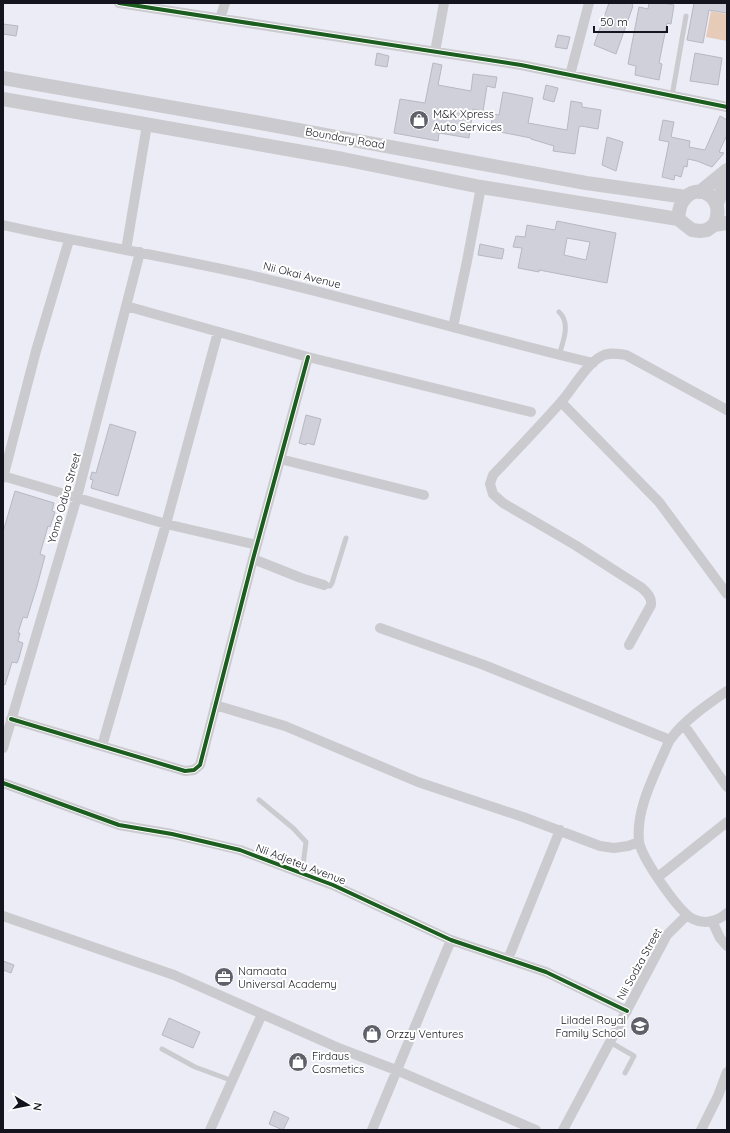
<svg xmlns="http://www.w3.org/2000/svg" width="730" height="1133" viewBox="0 0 730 1133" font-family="Quicksand,sans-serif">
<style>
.green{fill:#e6cbb8}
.building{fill:#cfd0da;stroke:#b7b8c2;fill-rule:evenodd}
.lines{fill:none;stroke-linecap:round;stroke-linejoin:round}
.lane{stroke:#cbcbcf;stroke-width:5}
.street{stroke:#cbcbcf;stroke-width:10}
.secondary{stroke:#cbcbcf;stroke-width:14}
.cycleway-casing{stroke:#fff;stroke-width:6}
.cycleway{stroke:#1b5e20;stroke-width:4}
.labels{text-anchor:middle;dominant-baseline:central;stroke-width:4;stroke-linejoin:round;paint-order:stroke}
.poi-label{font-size:11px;fill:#14141e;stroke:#fff;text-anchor:start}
.street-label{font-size:11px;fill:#14141e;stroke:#fff}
</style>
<rect width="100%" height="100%" fill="#ebecf6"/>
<path class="green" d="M711 11 727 14V41L706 37Z"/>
<path class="building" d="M609 3H633L632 6H633L616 54 594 45Z
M649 3H663L674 5 671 24 667 23 659 63 662 64 659 80 635 75 636 66 628 64 639 7 648 9Z
M694 3H727V13L709 10 703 43 687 40Z
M3 24 18 26 16 36 3 34Z
M558 35 570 37 567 49 555 47Z
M377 53 389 56 387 67 375 65Z
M695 53 722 58 718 85 690 81Z
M433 63 442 65 438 85 471 91 473 74 497 77 495 88 487 86 483 111 473 109 469 138 439 133 438 141 394 133 400 99 425 103Z
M546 85 558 88 554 102 543 99Z
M503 92 533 98 528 123 567 130 571 101 582 103V107L601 110 598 129 581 126 580 127H579L575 154 553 151 554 146 531 139V138L490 130 493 114 499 115Z
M720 116 727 120V135L719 152 724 153 712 167 697 161 688 159 687 167 684 166 681 177 675 175 674 180 662 177 669 142 659 140 663 120 674 122 671 137 690 141 689 147 705 150Z
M607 137 623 142 616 171 602 165Z
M557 221 616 233 607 283 539 270V272L518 268 522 248 513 247 516 236 525 237 527 225 555 230ZM567 238 590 242 586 260 564 255Z
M480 244 504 249 502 259 478 255Z
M306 415 321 419 314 445 307 443 306 445 299 443Z
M110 424 136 432 118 496 91 488 93 480 90 479 92 472 96 473Z
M15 491 54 503 52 511 55 512 50 527 48 526 40 554 45 556 37 586 27 618 23 617 18 633H20L18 641 23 643 19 658 17 663 12 662 5 685 3 684V532Z
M3 961 14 965 11 973 3 970Z
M169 1018 200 1032 193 1048 162 1035Z
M274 1111 289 1118 283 1130 269 1124Z"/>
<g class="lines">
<path class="lane" d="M672 96 686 16
M559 312C571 323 563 342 559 355
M324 585 330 586 332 583 346 538
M259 800 293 828 306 842 302 873
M610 1042 634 1056 625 1073
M162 1049 195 1067 233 1081"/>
<path class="street" d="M119 3 521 65 727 107
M220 19 225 3
M435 52 444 3
M570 75 589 3
M3 225C86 244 171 257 254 276 367 302 479 336 593 363
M126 250 147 125
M126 306 308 357 531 412
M453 327 467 261 481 187
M561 402 659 502 727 594
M280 459 424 495
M3 476 166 524 257 545
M3 478 36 351 69 240
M253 559 301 578 324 585
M380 628 484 665 670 740
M629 645 651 605C652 597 647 593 642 588L575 545 503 503 493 494 490 484 493 475C516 451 539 427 561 402 572 390 587 363 602 356 609 352 618 354 626 355L727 410
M727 691C708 704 683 721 670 740 667 745 665 751 662 757 651 782 636 812 639 841 640 856 679 912 693 919 705 925 718 921 727 913
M215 705 285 726 418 782 523 817 600 846 614 848 628 846 639 842
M11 719 185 771 194 770 200 765 253 559 308 357
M684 725 727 787
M102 746 166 524 218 332
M3 748 77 497 140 252
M3 783 119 825 172 834 240 850 333 885 451 940 546 972 627 1011
M658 877 727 822
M3 916 174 975 341 1049 396 1070 536 1130
M712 921 720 938 727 946
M508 959 560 830
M210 1130 262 1014
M372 1130 451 940
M563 1130 667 935 687 915
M701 1130 718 1096 727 1072"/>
<path class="secondary" d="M3 78 255 122 586 183 686 197
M3 99 343 159 481 187 678 219
M700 192 727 170
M717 203 727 179
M714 225C728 197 696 180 683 201 679 206 679 213 678 219L692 230 700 231 707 230 714 225 727 223"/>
<g class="cycleway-casing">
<path id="cycleway" d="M119 3 521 65 727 107
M11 719 185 771 194 770 200 765 253 559 308 357
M3 783 119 825 172 834 240 850 333 885 451 940 546 972 627 1011"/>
</g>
<use href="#cycleway" class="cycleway"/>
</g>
<defs>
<g id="shop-disc" transform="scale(1)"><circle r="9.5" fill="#5f606a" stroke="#fff"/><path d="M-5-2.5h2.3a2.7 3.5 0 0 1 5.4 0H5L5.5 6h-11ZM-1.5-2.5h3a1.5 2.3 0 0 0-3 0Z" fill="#fff"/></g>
<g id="office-disc" transform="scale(1)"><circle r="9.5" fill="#5f606a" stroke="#fff"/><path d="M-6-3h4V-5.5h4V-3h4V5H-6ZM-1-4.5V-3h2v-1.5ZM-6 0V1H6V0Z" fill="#fff"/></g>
<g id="school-disc" transform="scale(1)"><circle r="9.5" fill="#5f606a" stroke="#fff"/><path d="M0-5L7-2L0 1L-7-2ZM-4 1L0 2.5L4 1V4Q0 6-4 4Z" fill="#fff"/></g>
</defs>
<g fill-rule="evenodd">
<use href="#shop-disc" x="419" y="120"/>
<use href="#office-disc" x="224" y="977"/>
<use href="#school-disc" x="640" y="1026"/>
<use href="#shop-disc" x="372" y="1034"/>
<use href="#shop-disc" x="298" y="1062"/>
</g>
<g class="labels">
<g class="poi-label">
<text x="433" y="114">M&amp;K Xpress<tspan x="433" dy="13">Auto Services</tspan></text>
<text x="238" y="971">Namaata<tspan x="238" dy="13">Universal Academy</tspan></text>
<text x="626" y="1020" text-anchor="end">Liladel Royal<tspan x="626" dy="13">Family School</tspan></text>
<text x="386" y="1034">Orzzy Ventures</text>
<text x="312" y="1056">Firdaus<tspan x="312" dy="13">Cosmetics</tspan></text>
</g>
<g class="street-label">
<text transform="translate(345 138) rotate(10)">Boundary Road</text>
<text transform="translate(302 275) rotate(14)">Nii Okai Avenue</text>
<text transform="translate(64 498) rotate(-74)">Yomo Odua Street</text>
<text transform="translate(301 864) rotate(21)">Nii Adjetey Avenue</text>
<text transform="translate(639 964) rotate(-61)">Nii Sodza Street</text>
</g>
</g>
<rect width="730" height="1133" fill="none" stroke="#14141e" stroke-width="8"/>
<g transform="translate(28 1105) rotate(100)" stroke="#ffffff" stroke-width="3" paint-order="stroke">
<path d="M0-3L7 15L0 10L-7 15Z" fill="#14141e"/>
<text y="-6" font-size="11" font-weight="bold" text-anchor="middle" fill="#14141e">N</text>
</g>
<path d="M594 26v6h73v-6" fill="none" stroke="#14141e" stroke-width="2"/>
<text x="600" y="26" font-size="12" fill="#14141e" stroke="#ffffff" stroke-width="3" paint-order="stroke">50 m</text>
</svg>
